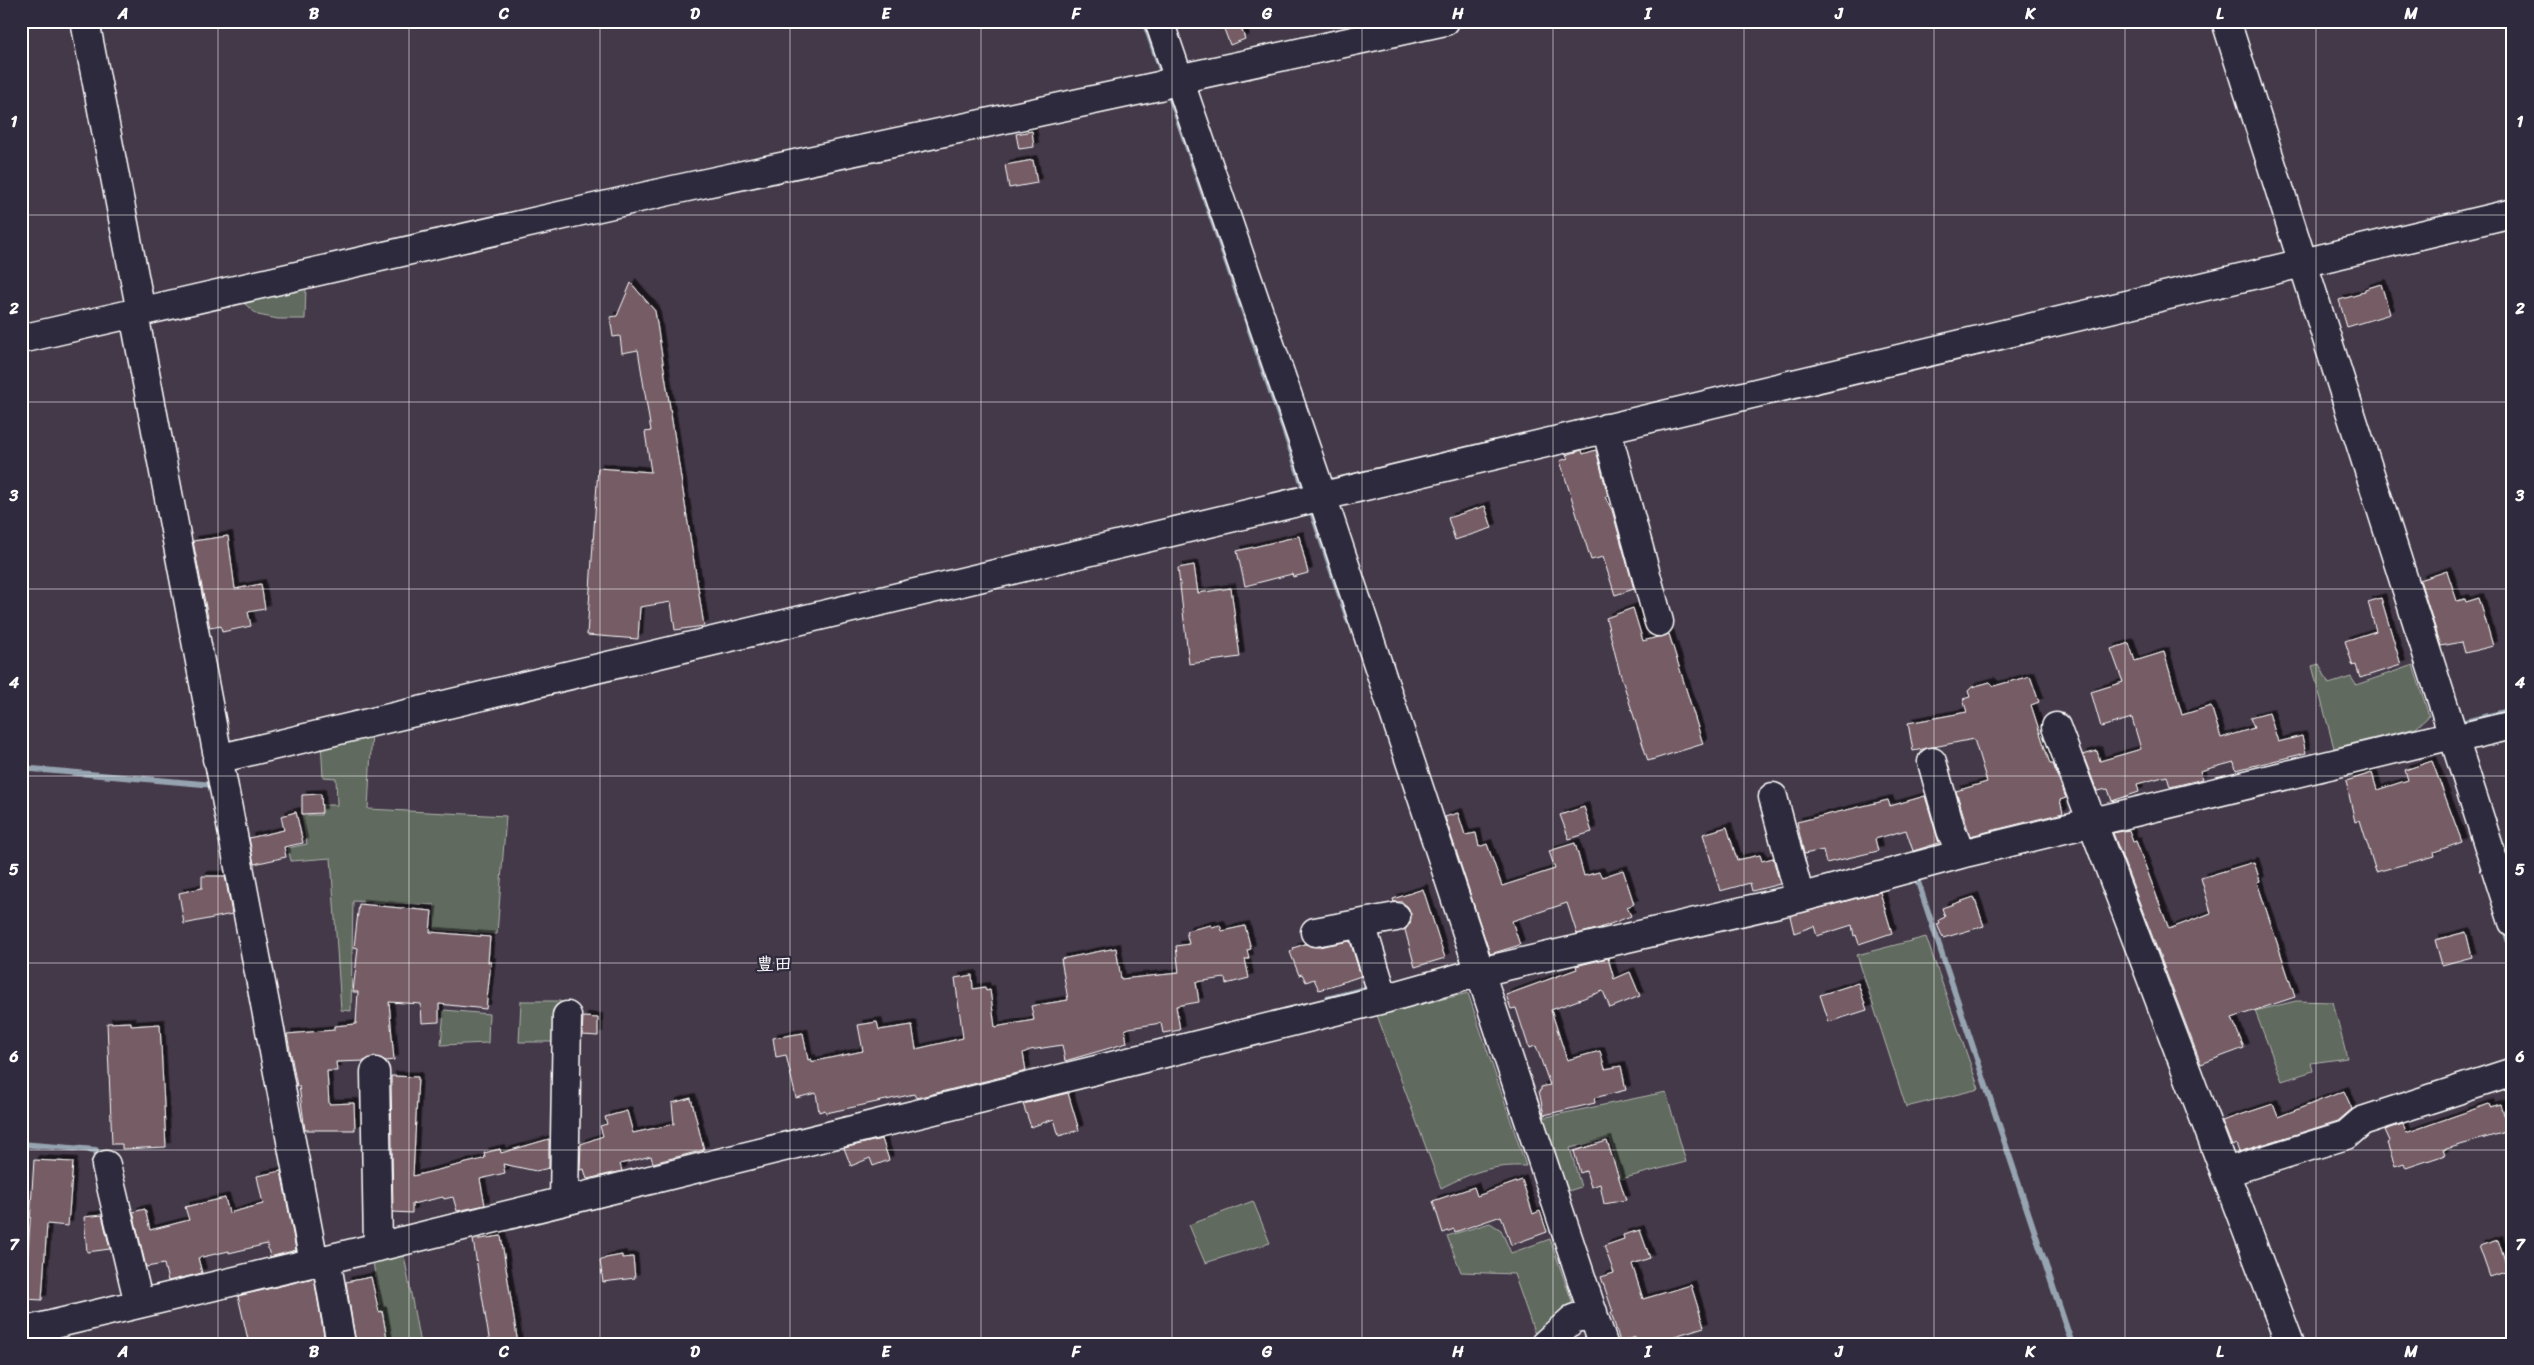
<svg xmlns="http://www.w3.org/2000/svg" width="2534" height="1365" viewBox="0 0 2534 1365" font-family="Sriracha,'Klee One',sans-serif">
<style>
.green{fill:#606a5e;stroke:#b0b4ae}
.lines{fill:none;stroke-linecap:round;stroke-linejoin:round}
.stream{stroke:#96a3b0;stroke-width:6}
.building{fill:#745c65;stroke:#fff;filter:url(#shadow)}
.minor-casing{stroke:#fff;stroke-width:31}
.minor{stroke:#2f2a3d;stroke-width:28}
.grid{fill:none;stroke:#fff;stroke-width:1;stroke-opacity:0.55}
.labels{text-anchor:middle;dominant-baseline:central;stroke-width:4.5;stroke-linejoin:round;paint-order:stroke}
.quarter-label{font-size:18px;font-weight:bold;fill:#fff;stroke:#2f2a3d}
.neatline{fill:none;stroke:#fff;stroke-width:2}
.grid-label{font-size:16px;text-anchor:middle;font-weight:bold;fill:#fff}
</style>
<defs>
<filter id="shadow"><feDropShadow dx="4.5" dy="-4.5" stdDeviation="0" flood-color="#0009"/></filter>
</defs>
<rect width="100%" height="100%" fill="#443949"/>
<filter id="ink" filterUnits="userSpaceOnUse"><feTurbulence type="fractalNoise" baseFrequency=".02" numOctaves="2"/><feDisplacementMap in="SourceGraphic" scale="10" xChannelSelector="R" yChannelSelector="G"/><feConvolveMatrix kernelMatrix="1 2 1 2 8 2 1 2 1" color-interpolation-filters="sRGB"/></filter>
<g filter="url(#ink)">
<path class="green" d="M306 285 305 319H278L258 315 239 299Z
M2319 664 2329 684 2351 677 2356 685 2413 665 2429 716 2416 728 2334 748 2312 666Z
M372 730 368 809 506 816 497 934 435 929V905L353 901 351 1011 341 1010 331 858 291 861 288 848 307 844 302 815H321V805H337L336 778 323 777 321 741Z
M1926 937 1979 1089 1906 1107 1857 955Z
M1468 993 1526 1166C1490 1165 1473 1172 1441 1188L1377 1015Z
M521 1001H560L564 1006 562 1042H519Z
M2296 1001 2333 1002 2347 1058 2311 1063 2313 1071 2282 1081 2255 1011Z
M444 1010 489 1014 488 1043 441 1045Z
M1666 1092 1686 1162 1621 1179 1610 1138 1570 1148 1581 1187 1565 1192 1541 1118Z
M1253 1201 1270 1243 1205 1263 1189 1225Z
M1490 1223 1501 1230 1511 1253 1550 1239 1575 1310 1538 1343 1514 1274 1461 1272 1447 1236Z
M404 1255 420 1344H345L344 1311 380 1304 373 1262Z"/>
<g class="lines">
<path class="stream" d="M1144 21 1164 78
M1168 90 1306 494
M1310 506 1349 622
M2465 722 2513 710
M21 768 214 785
M1917 879 2072 1344
M2504 927 2513 954
M1327 999 1373 987
M21 1144 96 1150 98 1161"/>
</g>
<path class="building" d="M1221 21H1239L1245 39 1230 45Z
M1032 131 1034 147 1019 149 1016 134Z
M1033 160 1037 183 1009 188 1005 165Z
M631 283 655 311 704 626 675 630 671 602 640 607 638 639 587 635 598 468 651 472 645 432 651 431 638 350 622 353 620 336 613 337 610 317 617 316Z
M2381 284 2390 314 2347 327 2339 300 2360 294V292L2365 291V289Z
M1582 450 1583 454 1596 450 1608 496 1605 497 1612 510 1634 589 1615 595 1603 557 1591 560 1560 461 1568 458 1566 455Z
M1485 506 1492 528 1455 540 1448 518Z
M228 536 235 589 261 584 265 609 248 612 251 626 222 632 221 626 210 628 193 541Z
M1299 536 1308 573 1293 577 1292 574 1245 586 1237 551Z
M1194 565 1198 593 1231 588 1240 657 1189 664 1178 568Z
M2447 571 2457 601 2465 599 2466 602 2479 598 2493 646 2465 653 2462 642 2441 646 2420 580Z
M2381 598 2401 665 2360 678 2356 665 2353 666 2345 641 2376 631 2368 602Z
M1633 608 1643 641 1669 634 1703 744 1648 761 1620 673 1606 618Z
M2129 643 2135 661 2164 652 2182 715 2211 706 2221 738 2254 728 2250 718 2269 713 2278 742 2302 736 2306 753 2236 770 2234 762 2200 771 2203 779 2170 787 2167 776 2137 784 2139 792 2112 801 2108 789 2097 791 2083 755 2097 751 2100 761 2141 749 2132 718 2101 727 2091 692 2123 682 2111 649Z
M2030 676 2039 702 2031 705 2050 764H2053L2066 798 2060 800 2063 813 1970 836 1956 791 1987 782 1974 739 1913 751 1908 723 1967 712 1963 699 1970 697 1968 691 1972 687 1990 682 1994 686Z
M2432 761 2462 842 2434 852 2435 856 2376 872 2360 820 2355 822 2346 781 2372 773 2377 790 2408 780 2405 770Z
M321 794 322 813 302 814V795Z
M1925 796 1939 843 1913 851 1906 830 1875 839 1878 851 1826 863 1823 850 1804 854 1797 822 1888 800 1890 806Z
M1584 807 1592 832 1569 839 1560 815Z
M296 812 303 843 284 847 286 857 254 864 249 838 284 830 281 816Z
M1458 813 1465 835 1476 833 1479 847 1487 844 1502 886 1555 869 1549 851 1575 843 1584 876 1599 872 1602 877 1623 870 1634 904 1627 907 1631 916 1600 928 1577 934 1567 903 1512 921 1520 945 1490 954 1445 817Z
M1727 827 1737 860 1760 855 1762 861 1773 858 1780 884 1752 891 1750 883 1720 891 1703 834Z
M2129 830 2133 842 2136 841 2169 929 2211 913 2201 878 2254 862 2260 881 2257 882 2295 997 2232 1018 2244 1048 2201 1064 2113 833Z
M202 876H225L232 914 184 924 179 893 202 888Z
M1423 889 1445 958 1415 967 1405 930 1410 923 1411 914 1408 907 1402 902H1394L1393 899Z
M1880 892 1892 933 1859 944 1856 935 1854 936 1852 925 1817 936 1814 926 1794 933 1790 916Z
M1974 897 1984 926 1943 938 1937 924 1940 923 1939 920 1945 917 1942 908Z
M359 904 432 911 430 932 490 937 488 962H491L486 1009 439 1004V1022L422 1023 421 1004 389 1002 394 1060 386 1061 374 1056 365 1061 336 1062 337 1071H327L329 1104 354 1103 355 1130H305L299 1086H297L287 1034 334 1030V1026L356 1024 358 992H353L358 948 354 947Z
M1211 925 1212 927 1220 925 1222 931 1245 926 1251 949 1247 950 1249 959H1245L1249 978 1226 984 1225 978 1196 982 1199 1002 1176 1006 1180 1030 1163 1033 1161 1023 1129 1028 1125 1030 1127 1043 1065 1061 1062 1045 1030 1050 1023 1053 1026 1071 916 1098 914 1094 826 1113 825 1110 819 1112 816 1093 796 1098 786 1055 776 1057 773 1038 803 1033 808 1060 811 1059V1062L863 1051 858 1025 877 1022 879 1030 912 1025 916 1049 963 1038 955 978 972 975 973 989 985 987 986 991 990 990 995 1027 1034 1020 1031 1006 1068 1000 1061 959 1116 948 1121 979 1179 973 1176 946 1189 944 1186 931Z
M2466 932 2472 957 2442 965 2435 940Z
M1350 941 1361 976 1319 990 1314 979 1306 982 1302 974 1299 975 1290 952 1294 950 1293 948 1305 944 1318 947Z
M1608 958 1614 979 1630 972 1640 996 1610 1008 1603 991 1551 1010 1567 1060 1600 1051 1605 1069 1621 1066 1626 1090 1594 1098 1595 1103 1544 1115 1539 1091 1541 1090V1087L1550 1085 1536 1046 1529 1048 1516 1008 1511 1009 1506 995 1577 969 1576 966Z
M1858 983 1867 1010 1829 1022 1820 995Z
M583 1017 598 1018V1036L582 1035Z
M131 1022V1026L160 1024 166 1147 122 1149V1144H112L107 1023Z
M391 1076 418 1077 413 1176 479 1160 485 1158 484 1153 500 1149 501 1153 549 1139V1168L536 1171 503 1164 505 1173 480 1179 485 1205 457 1211 453 1197 444 1199 443 1197 412 1204V1213L393 1212Z
M2344 1091 2352 1109 2338 1121 2239 1152 2236 1144 2232 1146 2222 1121 2273 1104 2278 1117Z
M1068 1093 1079 1130 1059 1136 1054 1119 1031 1127 1023 1104Z
M691 1098 704 1150 653 1163 651 1156 620 1164 622 1171 587 1179 584 1169 580 1170 581 1144 603 1136 600 1126 607 1124 605 1117 627 1111 633 1133 674 1124 672 1103Z
M2489 1104 2490 1107 2501 1104 2509 1131 2443 1150 2445 1155 2406 1168 2404 1163 2395 1166 2387 1143 2390 1141 2385 1130 2403 1124 2406 1133Z
M882 1139 889 1160 873 1166 870 1158 851 1166 844 1148Z
M1607 1141 1626 1200 1604 1204 1600 1184 1591 1187 1586 1171 1580 1173 1574 1151Z
M34 1160 73 1162 68 1226 47 1224 42 1300 25 1299Z
M281 1171 296 1250 270 1257 267 1244 229 1253V1251L198 1258 202 1273 168 1281 164 1264 146 1267 133 1212 145 1209 150 1230 189 1220 185 1207 225 1198 229 1213 263 1204 257 1176Z
M1522 1180 1533 1214 1540 1211 1547 1232 1511 1245 1501 1216 1455 1232 1454 1229 1443 1233 1433 1201 1474 1187 1477 1196Z
M102 1215 110 1249 87 1252 84 1217Z
M1640 1230 1650 1258 1632 1264 1643 1299 1691 1285 1704 1327 1649 1344H1638L1636 1337 1620 1342 1611 1312H1613L1601 1277 1614 1273 1604 1246 1624 1239 1623 1235Z
M501 1236 518 1344H490L473 1240Z
M2498 1240 2508 1271 2490 1277 2479 1246Z
M622 1255V1258L633 1257 635 1278 603 1282 600 1261 606 1258Z
M371 1277 379 1312 382 1311 388 1344H356L346 1282Z
M314 1278 325 1342 249 1344 238 1296Z"/>
<g class="lines">
<g class="minor-casing">
<path id="minor" d="M85 21 141 312
M2226 21 2453 735
M134 314 314 1262
M21 339 678 189 1159 86 1178 79 1445 21
M1606 428 1659 622
M2056 727 2290 1344
M2454 739 2513 725
M217 759 2513 213
M1932 762 1951 830 1961 854
M1773 797 1800 898
M1361 924 1384 999
M1315 932 1396 917
M375 1072 378 1247
M106 1165 139 1304
M2226 1172 2346 1135 2362 1121 2513 1072
M564 1201 567 1016
M326 1259 341 1344
M21 1332 378 1247 1384 999 1480 972 1322 496 1159 21
M1545 1344 1573 1319 1593 1312
M1603 1344 1480 972 1800 898 1961 854 2453 735 2513 922"/>
</g>
<use href="#minor" class="minor"/>
</g>
</g>
<path class="grid" d="M218 21V1344M409 21V1344M600 21V1344M790 21V1344M981 21V1344M1172 21V1344M1362 21V1344M1553 21V1344M1744 21V1344M1934 21V1344M2125 21V1344M2316 21V1344M21 215H2513M21 402H2513M21 589H2513M21 776H2513M21 963H2513M21 1150H2513"/>
<g class="labels">
<g class="quarter-label">
<text x="774" y="964">豊田</text>
</g>
</g>
<rect width="2534" height="1365" fill="none" stroke="#2f2a3d" stroke-width="55"/>
<rect x="28" y="28" width="2478" height="1310" class="neatline"/>
<g class="grid-label">
<text x="123" y="19">A</text>
<text x="314" y="19">B</text>
<text x="504" y="19">C</text>
<text x="695" y="19">D</text>
<text x="886" y="19">E</text>
<text x="1076" y="19">F</text>
<text x="1267" y="19">G</text>
<text x="1458" y="19">H</text>
<text x="1648" y="19">I</text>
<text x="1839" y="19">J</text>
<text x="2030" y="19">K</text>
<text x="2220" y="19">L</text>
<text x="2411" y="19">M</text>
<text x="14" y="127">1</text>
<text x="2520" y="127">1</text>
<text x="14" y="314">2</text>
<text x="2520" y="314">2</text>
<text x="14" y="501">3</text>
<text x="2520" y="501">3</text>
<text x="14" y="688">4</text>
<text x="2520" y="688">4</text>
<text x="14" y="875">5</text>
<text x="2520" y="875">5</text>
<text x="14" y="1062">6</text>
<text x="2520" y="1062">6</text>
<text x="14" y="1250">7</text>
<text x="2520" y="1250">7</text>
<text x="123" y="1357">A</text>
<text x="314" y="1357">B</text>
<text x="504" y="1357">C</text>
<text x="695" y="1357">D</text>
<text x="886" y="1357">E</text>
<text x="1076" y="1357">F</text>
<text x="1267" y="1357">G</text>
<text x="1458" y="1357">H</text>
<text x="1648" y="1357">I</text>
<text x="1839" y="1357">J</text>
<text x="2030" y="1357">K</text>
<text x="2220" y="1357">L</text>
<text x="2411" y="1357">M</text>
</g>
</svg>
